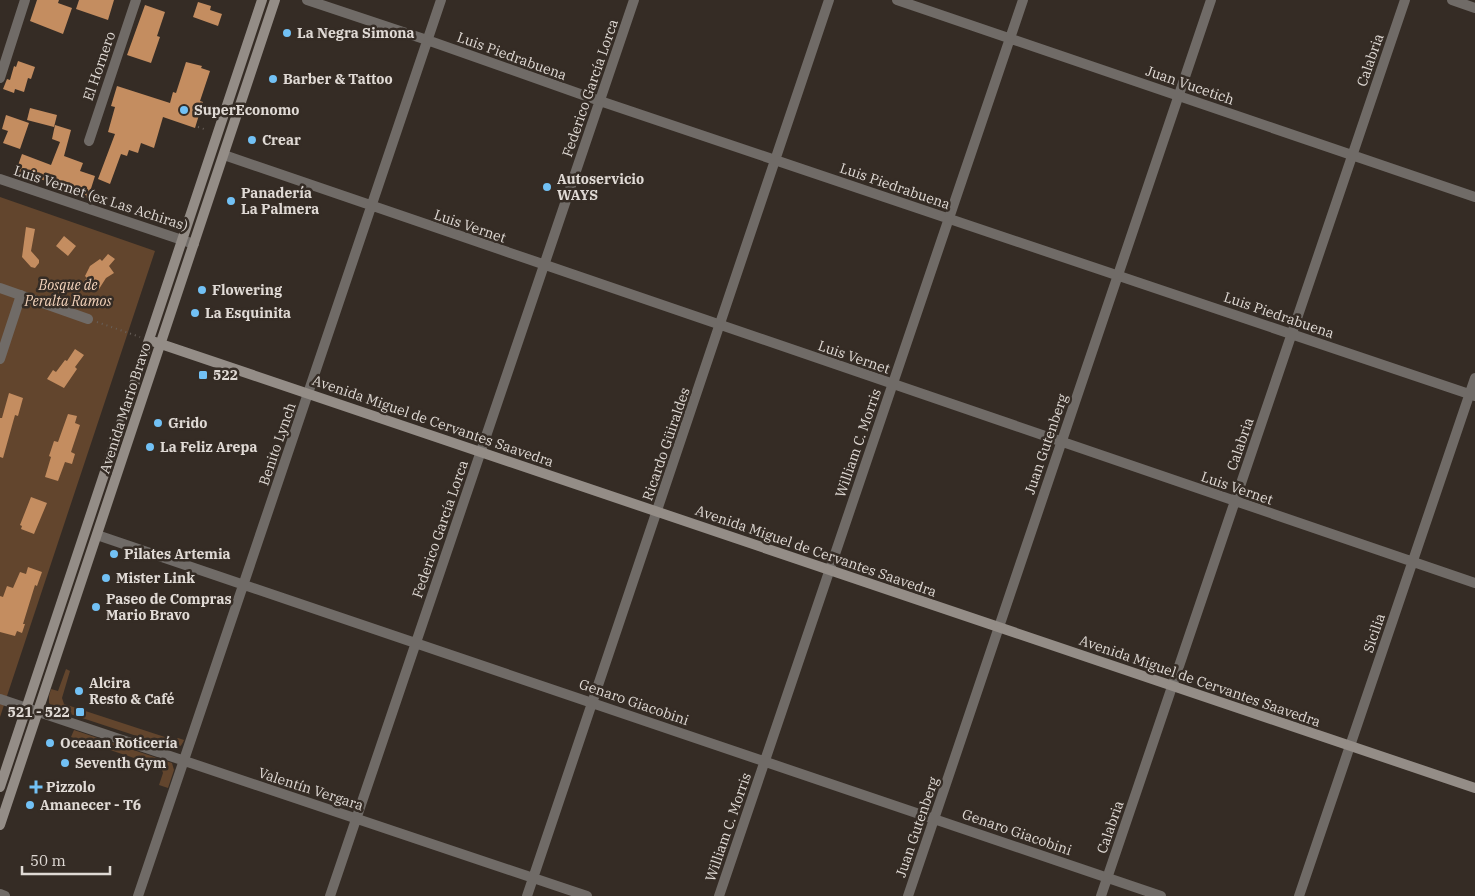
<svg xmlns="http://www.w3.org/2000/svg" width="1475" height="896" viewBox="0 0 1475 896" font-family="'IBM Plex Serif',serif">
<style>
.green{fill:#62452d}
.building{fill:#c48d60}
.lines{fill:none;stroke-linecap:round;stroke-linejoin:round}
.path{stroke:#68605a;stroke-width:2;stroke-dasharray:1 4;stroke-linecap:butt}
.street{stroke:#706b67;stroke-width:10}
.secondary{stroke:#948d87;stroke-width:10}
.poi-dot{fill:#72c1f5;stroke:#352c25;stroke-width:2}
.labels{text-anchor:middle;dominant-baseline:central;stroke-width:5;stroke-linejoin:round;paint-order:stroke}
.poi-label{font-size:14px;font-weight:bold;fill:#e0dad5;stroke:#352c25;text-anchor:start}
.street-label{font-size:14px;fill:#e0dad5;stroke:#352c25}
.park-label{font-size:14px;font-style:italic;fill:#f4d4bc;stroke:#352c25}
</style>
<rect width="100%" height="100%" fill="#352c25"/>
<path class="green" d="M0 197 155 251 0 717Z
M66 669 70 671 62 698 64 704 174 740 178 738 184 740C182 745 180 748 173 748L55 709 49 703V696L51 689 58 691Z
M74 730 172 763 174 770 168 788 159 785 163 773 161 767 71 737Z"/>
<path class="building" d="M37 0H59L58 3 72 8 63 34 30 21Z
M79 0H114L108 20 76 9Z
M198 2 211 6 210 10 222 14 218 26 193 17Z
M145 5 165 12 157 36 160 37 151 63 127 55Z
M18 61 35 67 31 79 28 78 24 92 15 89 14 93 3 89 7 79 10 80 14 66 16 67Z
M186 62 202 66 201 68 210 71 200 101 203 102 195 128 163 117 154 148 141 143 138 153 129 150 127 156 121 154 110 184 98 179 115 134 108 132 115 107 111 106 117 86 170 103 173 92 176 93Z
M30 108 57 115 54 127 27 120Z
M6 115 29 123 20 149 3 143 8 131 2 129Z
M55 125 71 130 64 156 83 163 80 171 95 176 88 198 78 195 80 191 53 181 52 183 16 171 22 154 51 165 60 142 52 139Z
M26 227 35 229 31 251 39 260V263L35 268 31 267 22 257Z
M64 236 76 246 68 256 56 246Z
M108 254 115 259 109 266 114 273 106 278 99 289 94 283 87 292 80 286 87 278 85 276 90 266 100 259 102 261Z
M75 349 84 355 75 367 77 369 64 388 47 379 53 370 56 372 65 360 67 361Z
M9 393 23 398 18 416 15 415 3 458 0 457V418H2Z
M68 414 77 416 75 423 80 425 71 452 75 454 72 464 65 462 58 481 45 477 51 457 49 456 54 441 58 442Z
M31 497 47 503 34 534 21 529 22 526 20 525Z
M28 567 42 572 37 586 35 585 23 624H25L22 633 17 631 15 636 0 632V596L3 597 7 586 13 588 20 572 26 574Z"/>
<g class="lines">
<path class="path" d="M198 127 207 130
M97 322 140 337"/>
<path class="street" d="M307 0 427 40 600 101 1475 396
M897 0 1475 197
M1452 0 1475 8
M0 78 25 0
M89 141 136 0
M224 155 1475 583
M0 179 194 244
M0 288 88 319
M0 359 21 295
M97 535 1161 896
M0 699 587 896
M0 894 5 896
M138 896 441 0
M330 896 634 0
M527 896 829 0
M719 896 1023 0
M908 896 1211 0
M1101 896 1405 0
M1299 896 1475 378"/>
<path class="secondary" d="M149 340 1475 788
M0 787 262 0
M0 825 275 0"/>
</g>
<g class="poi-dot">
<circle cx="287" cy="33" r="5"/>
<circle cx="273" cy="79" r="5"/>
<circle cx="184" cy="110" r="5"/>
<circle cx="252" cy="140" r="5"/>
<circle cx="547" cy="187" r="5"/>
<circle cx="231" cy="201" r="5"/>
<circle cx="202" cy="290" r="5"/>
<circle cx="195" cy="313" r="5"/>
<rect x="198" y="370" width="10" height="10" rx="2.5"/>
<circle cx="158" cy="423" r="5"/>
<circle cx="150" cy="447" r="5"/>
<circle cx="114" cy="554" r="5"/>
<circle cx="106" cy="578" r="5"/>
<circle cx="96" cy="607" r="5"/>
<circle cx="79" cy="691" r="5"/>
<rect x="75" y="707" width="10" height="10" rx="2.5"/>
<circle cx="50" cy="743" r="5"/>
<circle cx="65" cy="763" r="5"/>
<path d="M33.5 779.5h5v5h5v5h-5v5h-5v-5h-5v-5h5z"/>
<circle cx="30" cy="805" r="5"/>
</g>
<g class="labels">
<g class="poi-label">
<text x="297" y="33">La Negra Simona</text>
<text x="283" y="79">Barber &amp; Tattoo</text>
<text x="194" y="110">SuperEconomo</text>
<text x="262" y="140">Crear</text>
<text x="557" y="179">Autoservicio<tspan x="557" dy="16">WAYS</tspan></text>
<text x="241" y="193">Panadería<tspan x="241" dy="16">La Palmera</tspan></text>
<text x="212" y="290">Flowering</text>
<text x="205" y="313">La Esquinita</text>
<text x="213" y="375">522</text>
<text x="168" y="423">Grido</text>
<text x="160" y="447">La Feliz Arepa</text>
<text x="124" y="554">Pilates Artemia</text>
<text x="116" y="578">Mister Link</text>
<text x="106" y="599">Paseo de Compras<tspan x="106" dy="16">Mario Bravo</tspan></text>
<text x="89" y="683">Alcira<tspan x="89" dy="16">Resto &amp; Café</tspan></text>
<text x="70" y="712" text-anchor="end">521 - 522</text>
<text x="60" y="743">Oceaan Roticería</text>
<text x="75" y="763">Seventh Gym</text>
<text x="46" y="787">Pizzolo</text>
<text x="40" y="805">Amanecer - T6</text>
</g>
<g class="street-label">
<text transform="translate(512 56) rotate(20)">Luis Piedrabuena</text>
<text transform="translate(1370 60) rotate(-71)">Calabria</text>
<text transform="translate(99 66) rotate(-71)">El Hornero</text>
<text transform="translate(1190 85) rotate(19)">Juan Vucetich</text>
<text transform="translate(590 88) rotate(-71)">Federico García Lorca</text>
<text transform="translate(895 186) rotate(19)">Luis Piedrabuena</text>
<text transform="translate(101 198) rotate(18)">Luis Vernet (ex Las Achiras)</text>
<text transform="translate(470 226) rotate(19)">Luis Vernet</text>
<text transform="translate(1279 315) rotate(19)">Luis Piedrabuena</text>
<text transform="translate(854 357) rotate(19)">Luis Vernet</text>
<text transform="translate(125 408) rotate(-72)">Avenida Mario Bravo</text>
<text transform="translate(433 421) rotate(19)">Avenida Miguel de Cervantes Saavedra</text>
<text transform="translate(858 443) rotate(-71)">William C. Morris</text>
<text transform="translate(277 444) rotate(-71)">Benito Lynch</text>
<text transform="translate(666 444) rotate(-71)">Ricardo Güiraldes</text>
<text transform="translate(1046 444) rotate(-71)">Juan Gutenberg</text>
<text transform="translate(1240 444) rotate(-71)">Calabria</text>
<text transform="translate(1237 488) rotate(19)">Luis Vernet</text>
<text transform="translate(440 529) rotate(-71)">Federico García Lorca</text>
<text transform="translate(816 551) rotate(19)">Avenida Miguel de Cervantes Saavedra</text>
<text transform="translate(1374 633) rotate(-71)">Sicilia</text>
<text transform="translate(1200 681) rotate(19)">Avenida Miguel de Cervantes Saavedra</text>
<text transform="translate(634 702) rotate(19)">Genaro Giacobini</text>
<text transform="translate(311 789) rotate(18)">Valentín Vergara</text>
<text transform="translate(728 827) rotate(-71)">William C. Morris</text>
<text transform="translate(917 827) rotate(-71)">Juan Gutenberg</text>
<text transform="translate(1110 827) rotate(-71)">Calabria</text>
<text transform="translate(1017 832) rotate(19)">Genaro Giacobini</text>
</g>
<g class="park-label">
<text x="68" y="285">Bosque de<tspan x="68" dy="16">Peralta Ramos</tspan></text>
</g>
</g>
<path d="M22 866v8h88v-8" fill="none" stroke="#e0dad5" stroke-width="2.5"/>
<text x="30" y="866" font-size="15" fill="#e0dad5" stroke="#352c25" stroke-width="4" paint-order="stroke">50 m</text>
</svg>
